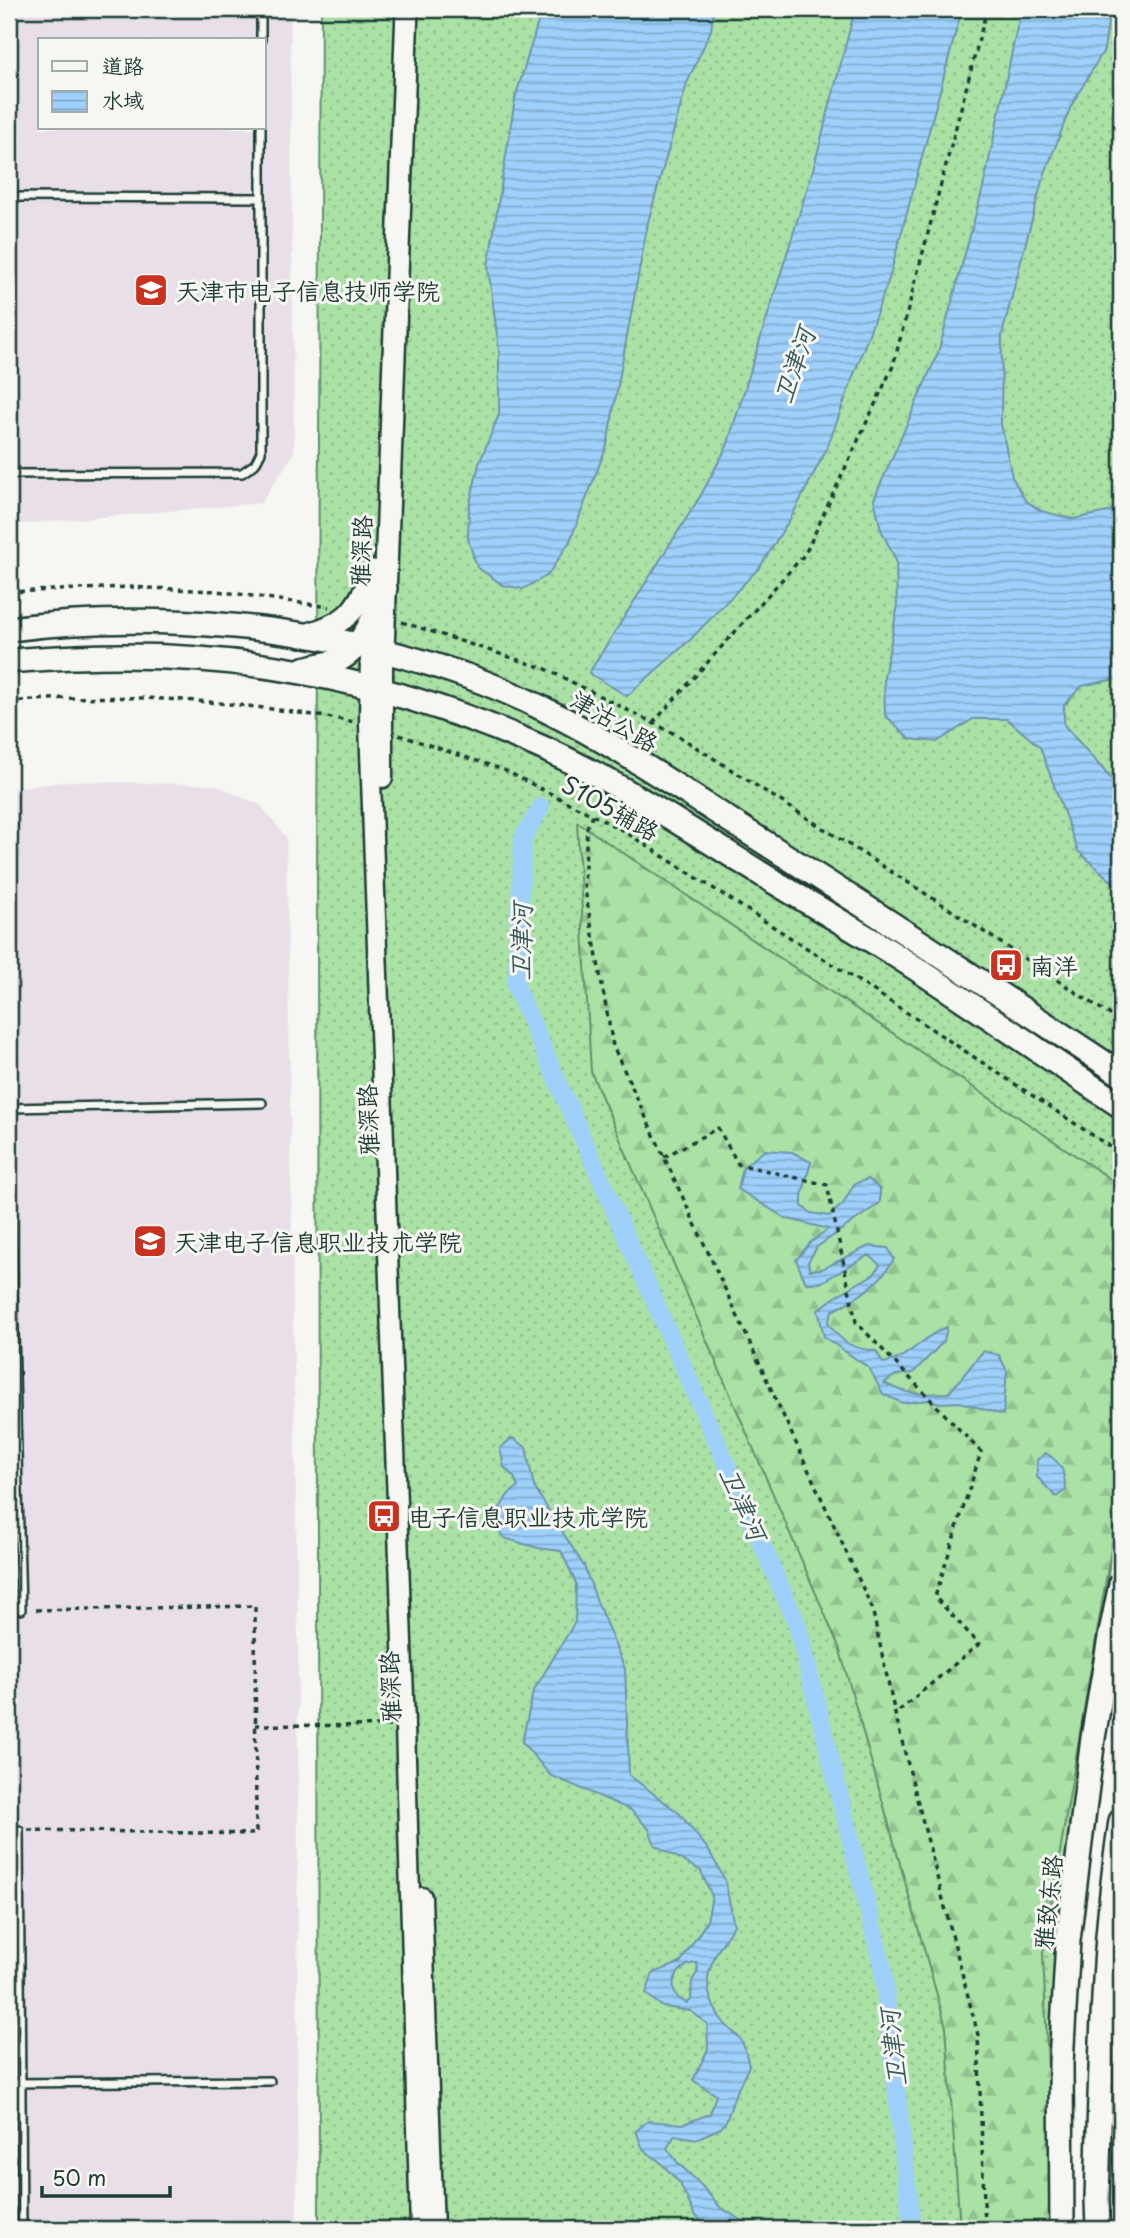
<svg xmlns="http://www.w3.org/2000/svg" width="1130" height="2238" viewBox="0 0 1130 2238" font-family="'Playpen Sans','LXGW WenKai TC',sans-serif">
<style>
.built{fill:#e8dfe9;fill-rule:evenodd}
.grass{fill:url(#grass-dots);stroke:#648f6c;stroke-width:2}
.forest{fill:url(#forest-firs);stroke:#648f6c;stroke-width:2}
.water{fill:url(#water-rules);stroke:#6c95ab;stroke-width:2;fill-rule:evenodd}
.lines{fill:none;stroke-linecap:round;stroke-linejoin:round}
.canal{stroke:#9fd0fb;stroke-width:18}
.service-casing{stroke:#1f3d34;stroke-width:12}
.tertiary-casing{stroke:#1f3d34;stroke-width:23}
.secondary-casing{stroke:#1f3d34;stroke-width:26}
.primary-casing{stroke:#1f3d34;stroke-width:28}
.path{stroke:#1f3d34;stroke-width:3.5;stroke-dasharray:5 5;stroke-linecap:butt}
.service{stroke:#f6f6f2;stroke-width:7}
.tertiary{stroke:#f6f6f2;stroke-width:18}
.secondary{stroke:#f6f6f2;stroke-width:21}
.primary{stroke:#f6f6f2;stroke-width:23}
.labels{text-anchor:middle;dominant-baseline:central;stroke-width:6;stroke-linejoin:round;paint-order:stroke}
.poi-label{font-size:24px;fill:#1f3d34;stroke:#f6f6f2;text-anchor:start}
.street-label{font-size:24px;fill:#1f3d34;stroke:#f6f6f2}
.water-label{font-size:26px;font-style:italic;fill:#395a5c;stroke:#f6f6f2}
</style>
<defs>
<pattern id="grass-dots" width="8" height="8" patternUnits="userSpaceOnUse" patternTransform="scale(1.75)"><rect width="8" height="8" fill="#aae1a5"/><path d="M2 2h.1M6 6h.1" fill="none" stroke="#92c28f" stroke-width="1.8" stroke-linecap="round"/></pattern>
<pattern id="forest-firs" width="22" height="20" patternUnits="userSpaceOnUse" patternTransform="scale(1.75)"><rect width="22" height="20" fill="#aae1a5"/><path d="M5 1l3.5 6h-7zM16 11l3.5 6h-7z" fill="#92c28f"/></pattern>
<pattern id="water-rules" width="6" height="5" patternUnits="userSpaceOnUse" patternTransform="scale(1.75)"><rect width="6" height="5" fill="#9fd0fb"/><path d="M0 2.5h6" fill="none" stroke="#81aacc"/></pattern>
</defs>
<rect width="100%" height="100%" fill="#f6f6f2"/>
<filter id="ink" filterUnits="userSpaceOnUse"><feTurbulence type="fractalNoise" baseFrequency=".0143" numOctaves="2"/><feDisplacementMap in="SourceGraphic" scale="14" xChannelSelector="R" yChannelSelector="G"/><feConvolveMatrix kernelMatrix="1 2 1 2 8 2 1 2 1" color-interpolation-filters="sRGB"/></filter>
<g filter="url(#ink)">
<path class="built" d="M9 9H290L294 453 261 503 9 525ZM40 40H264V128H40Z
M72 781 215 785 260 805 286 837 298 1645 297 2229H9V789Z"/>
<path class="grass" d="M321 9H1121V1513L1110 1561 1056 1967 1039 2229H319L317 873Z"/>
<path class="forest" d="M577 822 1121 1186V1490L1043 1953 1055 2229H960L946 2027 839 1647 591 1072Z"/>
<path class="water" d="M542 9H714L711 30 687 83 648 222 607 445 570 541 548 575 523 589 503 585 477 567 468 539 469 507 479 464 499 414V350L488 267 515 99Z
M855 9H962L889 279 827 448 793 514 760 567 690 640 627 696 589 673 701 495 727 446 813 170Z
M1021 9H1110L1104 50 1071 106 1042 181 1022 257 1002 335 1001 424 1012 477 1025 500 1041 511 1073 519 1108 512 1121 504V680L1115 679 1082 686 1064 705V725L1121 790V890L1078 851 1040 747 1007 719H973L937 742 910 739 885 715 884 677 897 610 896 560 881 530 874 499 938 353 984 184Z
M765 1150 792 1152 811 1162 802 1196V1206L811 1213 829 1216 843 1204 854 1184 868 1179 880 1189V1203L817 1247 808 1262 810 1270 822 1269 869 1246 888 1248 894 1259C879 1285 858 1298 832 1311L828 1323C843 1344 851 1348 876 1351L883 1363C910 1359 923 1335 947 1327L944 1341 913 1373 896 1375 884 1383C908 1396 923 1394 949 1393L983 1351 999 1355 1007 1371 1003 1415 960 1402 940 1403 928 1400 902 1403 883 1394 869 1368 824 1337 818 1310 838 1295 874 1274 880 1265 869 1255 820 1283H806L796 1260 810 1243 828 1229 785 1218 738 1189 743 1167Z
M512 1438 526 1447 534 1487 584 1566 598 1604 625 1669 629 1775 679 1813 708 1849 725 1880 734 1925C710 1962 694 1984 725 2024 730 2030 737 2034 741 2040 745 2046 747 2058 749 2066L735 2095 727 2119 721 2128 696 2139 675 2135 667 2148 678 2163 699 2183 721 2208 743 2221 772 2227 773 2229 708 2228 694 2214 680 2183 660 2162 643 2149 636 2131 648 2121 683 2124 710 2114 716 2095 693 2080 708 2049 707 2024 691 2011 663 2007 646 1994 653 1973 680 1963 707 1921 712 1896 701 1871 655 1845 649 1829 631 1810 550 1775 522 1742 533 1692 575 1622 576 1583 561 1551 538 1548 504 1538 492 1521 508 1495 518 1487 514 1477 504 1467 500 1448ZM697 1963 698 1971 692 1981 691 2000 687 2003C662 1994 675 1964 697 1963Z
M1046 1453C1063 1464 1064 1472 1066 1490L1056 1497 1037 1477V1460Z"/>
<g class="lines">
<path class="canal" d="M541 807 523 838 516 987 797 1624 883 1969 912 2229"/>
<g class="service-casing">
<path id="service" d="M261 40V9
M9 197 261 198
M9 474 242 473 255 464 261 452V128
M9 1108 262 1103
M9 1134 21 1610
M19 1830 22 2229
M9 2083 270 2081"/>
</g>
<g class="tertiary-casing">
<path id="tertiary" d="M370 647 369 724 405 1726 420 2229
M383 778V651
M422 1897 434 2229"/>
</g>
<g class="secondary-casing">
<path id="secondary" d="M302 636C347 623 356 614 373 571
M383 651 407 9"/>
</g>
<g class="primary-casing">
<path id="primary" d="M9 629C153 611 317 625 455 672 561 707 654 772 748 832 873 911 997 992 1121 1074
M9 661C31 659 54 658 76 657 233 650 378 678 522 739 607 774 685 827 763 875 807 902 852 928 895 955 972 1004 1046 1056 1121 1106
M304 669C315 666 326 665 336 661 364 648 376 615 385 588
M1062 2229 1061 2063 1068 1940 1093 1738 1110 1638 1121 1584
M1098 2229 1097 2199C1101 2073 1102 1946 1121 1821"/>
</g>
<path class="path" d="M9 592 128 587 217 591 329 607
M402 622 546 669 677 735 934 899 1121 1022
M9 702C129 691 236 701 355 722
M653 723 805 554 893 366 987 9
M399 735 504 770 622 830 874 991 1121 1154
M593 815 587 827 584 885 613 1046 872 1608 895 1714 978 2035 985 2229
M664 1157 718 1128 738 1164 827 1185 856 1322 981 1452 935 1597 979 1644 895 1714
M255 1725 390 1726
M28 1830 256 1834 255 1606 32 1610"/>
<use href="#service" class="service"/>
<use href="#tertiary" class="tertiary"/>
<use href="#secondary" class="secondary"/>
<use href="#primary" class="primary"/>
</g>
</g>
<defs>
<g id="school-square" transform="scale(1.75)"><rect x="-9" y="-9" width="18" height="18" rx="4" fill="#c8321e" stroke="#f6f6f2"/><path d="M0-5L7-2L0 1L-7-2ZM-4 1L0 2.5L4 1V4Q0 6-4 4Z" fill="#fff"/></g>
<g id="bus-square" transform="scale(1.75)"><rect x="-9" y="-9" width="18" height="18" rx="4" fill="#c8321e" stroke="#f6f6f2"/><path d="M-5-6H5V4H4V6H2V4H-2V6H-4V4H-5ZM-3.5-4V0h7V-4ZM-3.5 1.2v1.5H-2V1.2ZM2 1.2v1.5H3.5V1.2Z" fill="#fff"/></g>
<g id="university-square" transform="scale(1.75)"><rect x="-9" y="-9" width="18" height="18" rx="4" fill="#c8321e" stroke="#f6f6f2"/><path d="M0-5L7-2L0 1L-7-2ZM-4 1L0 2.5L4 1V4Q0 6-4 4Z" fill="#fff"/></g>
</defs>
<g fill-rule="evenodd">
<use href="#school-square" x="151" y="290"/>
<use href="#bus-square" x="1006" y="965"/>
<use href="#university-square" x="150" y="1241"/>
<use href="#bus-square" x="384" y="1516"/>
</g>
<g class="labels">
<g class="poi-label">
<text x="176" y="290">天津市电子信息技师学院</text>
<text x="1030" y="965">南洋</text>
<text x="174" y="1241">天津电子信息职业技术学院</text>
<text x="408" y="1516">电子信息职业技术学院</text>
</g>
<g class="street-label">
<text transform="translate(360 551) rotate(-88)">雅深路</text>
<text transform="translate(615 720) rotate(30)">津沽公路</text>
<text transform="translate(611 807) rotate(29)">S105辅路</text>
<text transform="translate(367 1120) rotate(-92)">雅深路</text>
<text transform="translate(389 1687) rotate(-92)">雅深路</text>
<text transform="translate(1047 1902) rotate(-84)">雅致东路</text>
</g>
<g class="water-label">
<text transform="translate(793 365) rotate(-71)">卫津河</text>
<text transform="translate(520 942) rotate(-89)">卫津河</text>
<text transform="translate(744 1503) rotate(66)">卫津河</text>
<text transform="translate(892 2048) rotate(-96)">卫津河</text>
</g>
</g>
<rect width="1130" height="2238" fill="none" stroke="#f6f6f2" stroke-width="35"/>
<rect x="18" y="18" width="1095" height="2203" fill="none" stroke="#1f3d34" stroke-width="2.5" filter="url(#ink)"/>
<rect x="38" y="38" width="228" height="91" fill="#f6f6f2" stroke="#a0aca6" stroke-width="2"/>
<rect x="52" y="61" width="35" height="10" fill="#f6f6f2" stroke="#a0aca6" stroke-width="2"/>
<text x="102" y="74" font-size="21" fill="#1f3d34">道路</text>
<rect x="52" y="91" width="35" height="21" fill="url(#water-rules)" stroke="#a0aca6" stroke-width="2"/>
<text x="102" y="108" font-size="21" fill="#1f3d34">水域</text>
<path d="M42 2186v10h128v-10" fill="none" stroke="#1f3d34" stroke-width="3.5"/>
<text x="52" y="2186" font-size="21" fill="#1f3d34" stroke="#f6f6f2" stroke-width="5" paint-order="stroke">50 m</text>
</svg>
